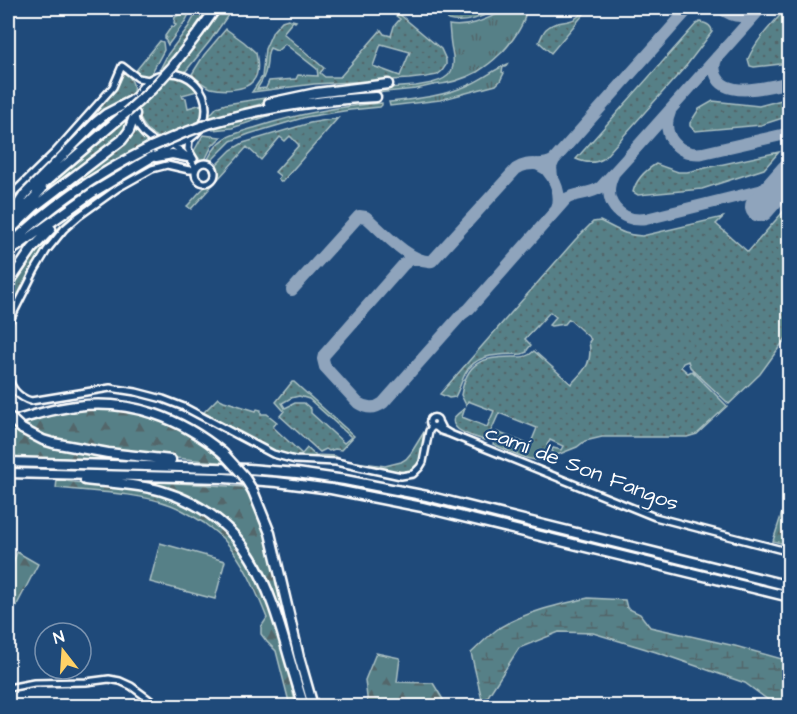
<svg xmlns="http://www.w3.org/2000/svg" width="797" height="714" viewBox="0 0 797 714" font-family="'Architects Daughter',sans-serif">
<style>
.grass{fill:url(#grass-dots);stroke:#abc0c3;stroke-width:1.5;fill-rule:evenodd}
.forest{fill:url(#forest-firs);stroke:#abc0c3;stroke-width:1.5}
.wetland{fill:url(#wetland-marsh);stroke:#abc0c3;stroke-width:1.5}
.park{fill:url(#park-tufts);stroke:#abc0c3;stroke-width:1.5}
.pitch{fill:#578087;stroke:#abc0c3;stroke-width:1.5}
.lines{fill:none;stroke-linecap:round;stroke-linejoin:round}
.taxiway{stroke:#8fa4bc;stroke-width:12}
.runway{stroke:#8fa4bc;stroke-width:30}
.minor-casing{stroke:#fff;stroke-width:10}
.highway-casing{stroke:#fff;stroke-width:13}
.minor{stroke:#1f4a7a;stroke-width:5}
.highway{stroke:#1f4a7a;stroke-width:8}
.highway-bridge-casing{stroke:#fff;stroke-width:13;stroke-linecap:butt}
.highway-bridge{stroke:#1f4a7a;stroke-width:8}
.labels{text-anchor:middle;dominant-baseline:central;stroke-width:4.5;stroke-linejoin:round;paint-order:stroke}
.street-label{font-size:22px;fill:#fff;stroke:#1f4a7a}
</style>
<defs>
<pattern id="grass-dots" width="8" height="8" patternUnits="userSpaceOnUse" patternTransform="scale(1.5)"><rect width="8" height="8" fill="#578087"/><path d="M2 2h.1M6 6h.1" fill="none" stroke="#52666a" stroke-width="1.8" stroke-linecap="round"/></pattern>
<pattern id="forest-firs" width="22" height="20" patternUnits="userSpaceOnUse" patternTransform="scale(1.5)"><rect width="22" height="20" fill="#578087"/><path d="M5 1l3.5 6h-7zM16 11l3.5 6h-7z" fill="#52666a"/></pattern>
<pattern id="wetland-marsh" width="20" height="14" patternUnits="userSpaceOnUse" patternTransform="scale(1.5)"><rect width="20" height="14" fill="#578087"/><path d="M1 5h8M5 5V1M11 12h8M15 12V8" fill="none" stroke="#52666a"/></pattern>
<pattern id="park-tufts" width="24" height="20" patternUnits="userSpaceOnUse" patternTransform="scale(1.5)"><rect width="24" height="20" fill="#578087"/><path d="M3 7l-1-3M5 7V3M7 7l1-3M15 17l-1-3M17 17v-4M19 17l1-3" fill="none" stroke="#52666a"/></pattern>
</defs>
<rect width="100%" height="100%" fill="#1f4a7a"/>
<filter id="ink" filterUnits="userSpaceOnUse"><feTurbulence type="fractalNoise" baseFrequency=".0167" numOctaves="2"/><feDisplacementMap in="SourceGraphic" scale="12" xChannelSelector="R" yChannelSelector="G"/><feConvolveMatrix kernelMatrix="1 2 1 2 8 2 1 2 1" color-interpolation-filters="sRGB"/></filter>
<g filter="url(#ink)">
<path class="grass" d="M192 8 186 20 168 45 165 39 167 37 165 38V36L172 26 174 27 176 25 174 23 175 17Z
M199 8H209L181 47 159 71 168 54 189 26Z
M220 8H233L210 41 185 72 177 69Z
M392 8 441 49 446 60V65L442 71 437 75 426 77 409 79 314 84 252 92 262 77 265 49 273 31 282 21 288 19 296 21 295 22 293 21 283 33 324 68 320 73 325 77H340L381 30 384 34 391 36 394 26 400 19 395 15 397 12ZM285 44 317 69 318 76 298 75 296 79 269 81 266 88 257 89C261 83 265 77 266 69 268 61 266 54 270 48L277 51ZM381 44 410 52 400 76 373 66Z
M585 8H589L551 53 539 42C541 38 543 32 546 29 558 17 574 28 585 8Z
M787 8H790L789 63 754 67 750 66 748 59C756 40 773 23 787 8Z
M700 22C706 23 712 25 712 32L686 66 603 159C594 164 585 163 576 159L696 24Z
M226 29 244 42 256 53C258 62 259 74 253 81 245 91 222 91 211 88 204 85 196 79 192 74L204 55Z
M160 41 163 42 164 50 151 74 145 78 135 74 137 71 134 73Z
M121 72H125C133 80 136 87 131 97L76 137 8 208V202L41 168 116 86Z
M167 77C179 77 189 81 197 91L182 95 183 98H186L188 108 202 104C203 115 200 122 193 130 158 169 103 91 167 77Z
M432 83 433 85 416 89 302 100 372 89 416 86Z
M304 92 210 118 208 117 217 107 226 104Z
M789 98V116L761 125 695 131 690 126V123L699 109 713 101 759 106Z
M382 103V105L380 107 350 110 306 117 249 134 231 141 212 160 208 159C212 151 218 143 226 138 235 133 247 130 257 127 298 114 339 106 382 103Z
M303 107 277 113 232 128 213 130V128L256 115Z
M130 116 131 117 123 135 39 199 38 197 49 185Z
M338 118 282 182 278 179 280 176 275 172 299 145 290 136 285 141 280 137 261 160 247 147 191 209 187 206C193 200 198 193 204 188 216 178 218 184 217 164L231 150 243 143 310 123Z
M134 127 147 141V142C128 156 107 166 87 178 59 196 33 218 8 241V236L39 206Z
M203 135 221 137 212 146 205 160H201L193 153Z
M151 152H153L37 230 25 236C43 220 61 205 81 192 103 176 127 164 151 152Z
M779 152 764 169 702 189 638 195 633 192C636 180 646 170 656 164L678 172H687Z
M156 160 157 164C118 180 69 216 44 250 34 264 28 281 19 295 15 300 12 304 9 310L8 309C8 303 6 295 8 290 11 281 20 271 26 263 59 220 102 191 148 163Z
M789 205V334L760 374 729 404 690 367 688 361 683 363 681 367 688 373 692 371 727 406 697 434 687 437H602L585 441 577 447 552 457 551 454 553 448 561 450 563 446 550 440 547 445 551 447C549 452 548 457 544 459 532 464 505 449 493 444L497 432 530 445 537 428 499 413 487 440H484C475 437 449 431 454 418 456 414 462 411 465 408L462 417 487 427 494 411 468 401 466 405 461 395C467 361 481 358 512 357 521 357 527 358 534 351L571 384C585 370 593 363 589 342L591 339 569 319 565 324 551 326 549 325 556 317 550 312 525 339 531 345 527 350V352L522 354C501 355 476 352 465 374 461 382 459 390 455 397L449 398 440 394 575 240 593 222 600 221C615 228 625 236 642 236L723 217 716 224 748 252Z
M292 382H294L354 436 341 450 335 449 329 451 326 449 320 452 280 416 284 411 276 402ZM299 396 309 399 351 437 344 443 311 413V409L304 403H295L285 408 282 403 291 398Z
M218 398 224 401 256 411 257 409 261 410V414H267L277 422 273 427 302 454 307 448 315 455 335 456 342 460 385 466 401 462 406 459 411 453 424 432 420 462 416 468 405 473 331 459 295 457 275 452 257 443 256 444 211 419 212 418 203 413Z"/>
<path class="forest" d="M91 408C110 409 129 410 147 415 168 421 197 435 213 449 218 453 222 458 226 463L125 453 57 440 44 436 31 429 22 422 76 409Z
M13 425 27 437 38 443 54 448 146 461 8 457V427Z
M57 480C83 483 109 486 134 490 148 493 161 495 174 500 261 533 278 626 296 706H290L276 651 267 642 261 634V627L267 618C256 591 245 563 225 541 219 534 211 529 204 523 194 517 182 509 171 505 135 492 94 492 56 488Z
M126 480 245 487 250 493 267 531 294 646H292C275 595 265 550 220 515 206 505 192 496 175 491 159 486 142 484 126 480Z
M789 491V545L773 541Z
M17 552 38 564 11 616 8 615V578Z
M376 653 400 658 397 682 433 683 447 706H368L365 680Z"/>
<path class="wetland" d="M588 598 625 600 627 608 640 614 650 627 735 646 789 661V706H779L775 705 745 683 656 652 593 633 559 632 519 648 483 704 471 653C480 645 489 635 499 628 525 612 557 605 588 598Z"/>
<path class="park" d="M447 8H502C484 15 468 25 448 20Z
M511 8C513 8 519 7 521 8 535 15 506 49 499 55 493 61 485 67 477 72 464 79 448 84 433 85L432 83C452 78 456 69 452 50 450 42 450 33 449 25 471 29 492 16 511 8Z
M508 64 506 67H503L502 72 504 73 500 81 496 85 440 100 390 106 389 102C417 99 446 96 471 84 484 78 495 69 508 64Z"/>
<path class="pitch" d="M160 543 225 561 215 599 150 582Z"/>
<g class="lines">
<path class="taxiway" d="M721 8C732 17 742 19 755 12
M717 57C714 63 713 68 716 75 725 100 771 86 790 82
M670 112C660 135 679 157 703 153L790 133
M628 157 761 8
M537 164 546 169 552 177 551 167 554 160 689 8
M613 175C601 200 619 223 646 219L767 189 783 181
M552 177C558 187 561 197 557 209
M418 259H411L404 264 324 355 323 359 325 367 358 403C367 409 375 409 383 403L461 315 469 309 566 199C577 192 590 195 601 187L632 153
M292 290 359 216 366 217C381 230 411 264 432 261L516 169C531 159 540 169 554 160"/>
<path class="runway" d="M760 207 790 173"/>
<g class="minor-casing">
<path id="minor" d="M134 109a36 36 0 1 1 72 0a36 36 0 1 1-72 0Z
M189 139 188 149 194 159
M171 144C181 151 191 158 196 169
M195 173a10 10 0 1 1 20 0a10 10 0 1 1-20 0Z
M8 198 56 151 113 87 122 66 138 78 149 80
M8 324 35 270 47 250 64 229 79 216 118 188 152 169 167 165 189 170 196 169
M8 377C12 389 18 397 31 401L110 388 136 392 163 399 184 407 273 454 295 460 336 462 401 476 413 474 420 467 423 462 429 431 432 427H436L441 431 450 434
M429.5 422a4.5 4.5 0 1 1 9 0a4.5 4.5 0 1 1-9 0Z
M439 423 442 429 450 434 655 517 790 552
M8 688 34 683 86 682 109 679 120 681 131 686 158 706"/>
</g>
<g class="highway-casing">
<path id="highway" d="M172 67 199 32 216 8
M269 103 316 93 388 84
M211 123C265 107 320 100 376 97
M156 157 172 154 188 157
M36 190 127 112
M16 208 25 194 96 122 106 114 131 101 136 97
M18 215 42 189
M8 216 20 204
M8 232 34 207 122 140 129 131 135 114
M8 247C50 205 99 173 151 147
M8 253 92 193 152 157 171 144
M8 284 32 249 51 229
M8 423C30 416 52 409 76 406 130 399 181 418 223 453
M22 429 43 440 53 443 108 453 171 460
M8 462 249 469 297 473 345 480 427 496 790 586
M8 473 224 478 277 482 331 489 422 507 790 597
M85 480C110 483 138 484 162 491 268 523 274 618 304 706
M253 491 270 533 299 657 313 706"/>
</g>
<use href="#minor" class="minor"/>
<use href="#highway" class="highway"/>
<g class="highway-bridge-casing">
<path id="highway-bridge" d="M127 112 152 89 172 67
M151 147 181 134 211 123
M8 416 22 429
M223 453 243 475 253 491"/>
</g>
<use href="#highway-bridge" class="highway-bridge"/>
</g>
</g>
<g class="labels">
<g class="street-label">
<text transform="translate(582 468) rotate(21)">camí de Son Fangos</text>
</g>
</g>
<rect width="797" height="714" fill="none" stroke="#1f4a7a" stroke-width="30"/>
<rect x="15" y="15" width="767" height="684" fill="none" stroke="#fff" stroke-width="2" filter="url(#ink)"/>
<g transform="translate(63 651) rotate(343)"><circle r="28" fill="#1f4a7a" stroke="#7992af" stroke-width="1.5"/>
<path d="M0-4.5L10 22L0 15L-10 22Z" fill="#ffd166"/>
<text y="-9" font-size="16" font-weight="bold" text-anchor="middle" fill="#ffffff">N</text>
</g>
</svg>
